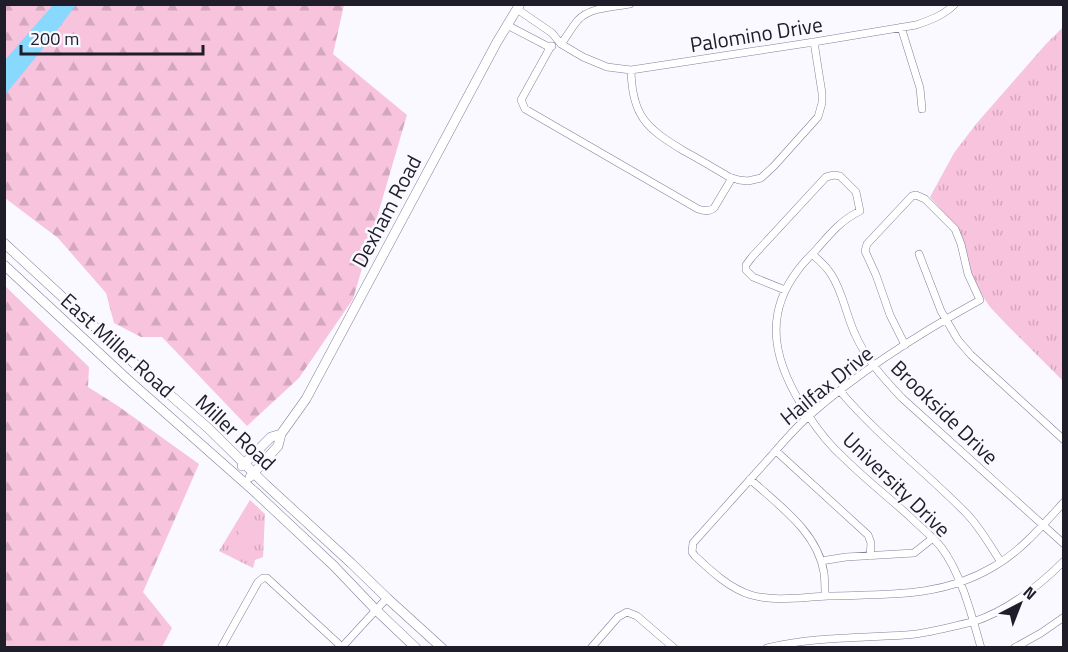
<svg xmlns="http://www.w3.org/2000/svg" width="1068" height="652" viewBox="0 0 1068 652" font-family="'Titillium Web',sans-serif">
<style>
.forest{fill:url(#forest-firs)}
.park{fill:url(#park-tufts)}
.pitch{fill:#f7c3dd}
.water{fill:#88d9fd}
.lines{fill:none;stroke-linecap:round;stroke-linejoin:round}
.street-casing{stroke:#81809d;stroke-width:8}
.secondary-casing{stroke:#81809d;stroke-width:10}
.street{stroke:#fff;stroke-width:7}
.secondary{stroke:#fff;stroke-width:9}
.labels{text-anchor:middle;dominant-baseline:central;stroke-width:5;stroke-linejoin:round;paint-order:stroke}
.street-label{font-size:21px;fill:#1e1d29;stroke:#f9f9ff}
</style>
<defs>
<pattern id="forest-firs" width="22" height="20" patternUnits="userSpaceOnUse" patternTransform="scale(1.5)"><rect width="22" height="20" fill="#f7c3dd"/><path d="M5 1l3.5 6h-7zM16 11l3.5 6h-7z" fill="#d3a7be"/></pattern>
<pattern id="park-tufts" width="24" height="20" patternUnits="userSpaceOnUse" patternTransform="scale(1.5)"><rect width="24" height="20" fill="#f7c3dd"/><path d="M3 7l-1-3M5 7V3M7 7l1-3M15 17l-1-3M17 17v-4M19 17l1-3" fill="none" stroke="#d3a7be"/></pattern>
</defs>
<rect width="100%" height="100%" fill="#f9f9ff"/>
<path class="forest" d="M4 5H344L333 54 407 115 353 299 299 378 247 426 162 337H141L114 323 106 293 58 238 5 198Z
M5 286 89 367 88 387 118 406 199 464 143 592 172 628 162 647H5Z"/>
<path class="park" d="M1063 27V381L1006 324 990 307 978 289 970 272 955 225 930 197 954 153 976 124 1046 44Z
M250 500 265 514 263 557 255 560 253 568 219 551Z"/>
<path class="pitch" d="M247 520H250L248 524 255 528 258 524 260 527V529L247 552 243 554 231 547 239 533V528Z"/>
<path class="water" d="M53 5H76L49 41 5 95V60Z"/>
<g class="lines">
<g class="street-casing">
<path id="street" d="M517 9 552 33 561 44 583 57 607 67 631 70 814 42 916 25C931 20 944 15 955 4
M507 25 547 46H552
M901 27 920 88 922 109
M561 44C567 36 572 27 578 20 590 7 614 7 630 4
M551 46 521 100 525 109 698 209C704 211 709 212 714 208L732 178
M631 70C632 116 646 128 684 151 699 159 714 168 729 177L739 180 748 181 761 178 774 166 818 117 822 103V93L814 42
M812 254C819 260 826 266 831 274 843 292 846 315 855 334 866 359 883 378 902 398L1064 544
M919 254 941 311 958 340 971 355 1064 440
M785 290 753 277 746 270V265L752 257 826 177 834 175 840 176 856 192 860 211C841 220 829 235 816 250 810 256 803 263 798 270 761 318 776 366 806 412 817 429 829 445 844 458 864 478 887 496 908 515 919 526 931 535 941 547 961 573 972 616 981 648
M905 345 890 315 876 275 865 251 867 244 912 196 916 195 925 199 955 229 961 244 968 274 980 300C920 333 861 370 810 415 796 427 784 441 772 455 746 484 719 514 693 543L692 552 695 556C711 571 729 588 751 595 776 602 803 597 828 596 887 594 941 598 993 567 1021 551 1042 526 1064 502
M840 391C878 436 925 471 966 513 980 527 990 546 1001 562
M776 451 868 535 871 543 870 556
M750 479C778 505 818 532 824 573 825 581 825 589 825 596
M821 561 846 557 914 553 933 538
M342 647 387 598
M221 648 258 582 263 578H267L343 648
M591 648 618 617 627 612 637 616 674 648
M767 648C812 637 859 638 905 635 927 634 952 626 973 622 1009 610 1038 587 1064 561
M1014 648 1041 633 1064 617"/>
</g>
<g class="secondary-casing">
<path id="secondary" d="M4 243 136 365 208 428 265 484 351 563 387 598 442 648
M4 265 126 378 255 492 334 566 376 610 416 648
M242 466 271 437 281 434
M250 477 278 446 281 434 306 399 497 42 520 4"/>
</g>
<use href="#street" class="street"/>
<use href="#secondary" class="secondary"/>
</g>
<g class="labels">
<g class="street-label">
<text transform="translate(756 34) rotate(-9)">Palomino Drive</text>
<text transform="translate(386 211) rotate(-62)">Dexham Road</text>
<text transform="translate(118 345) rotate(42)">East Miller Road</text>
<text transform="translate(826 385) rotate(-39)">Hailfax Drive</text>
<text transform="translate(945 412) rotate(44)">Brookside Drive</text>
<text transform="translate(236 432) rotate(43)">Miller Road</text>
<text transform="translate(897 484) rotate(44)">University Drive</text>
</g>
</g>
<rect width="1068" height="652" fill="none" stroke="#1e1d29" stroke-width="12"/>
<g transform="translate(1020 604) rotate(42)" stroke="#f9f9ff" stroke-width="4.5" paint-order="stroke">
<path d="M0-4.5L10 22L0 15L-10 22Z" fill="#1e1d29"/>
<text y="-9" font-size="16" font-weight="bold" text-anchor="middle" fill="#1e1d29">N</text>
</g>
<path d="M21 45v9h182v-9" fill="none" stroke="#1e1d29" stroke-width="3"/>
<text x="30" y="45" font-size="18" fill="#1e1d29" stroke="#f9f9ff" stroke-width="4.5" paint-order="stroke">200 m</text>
</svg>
